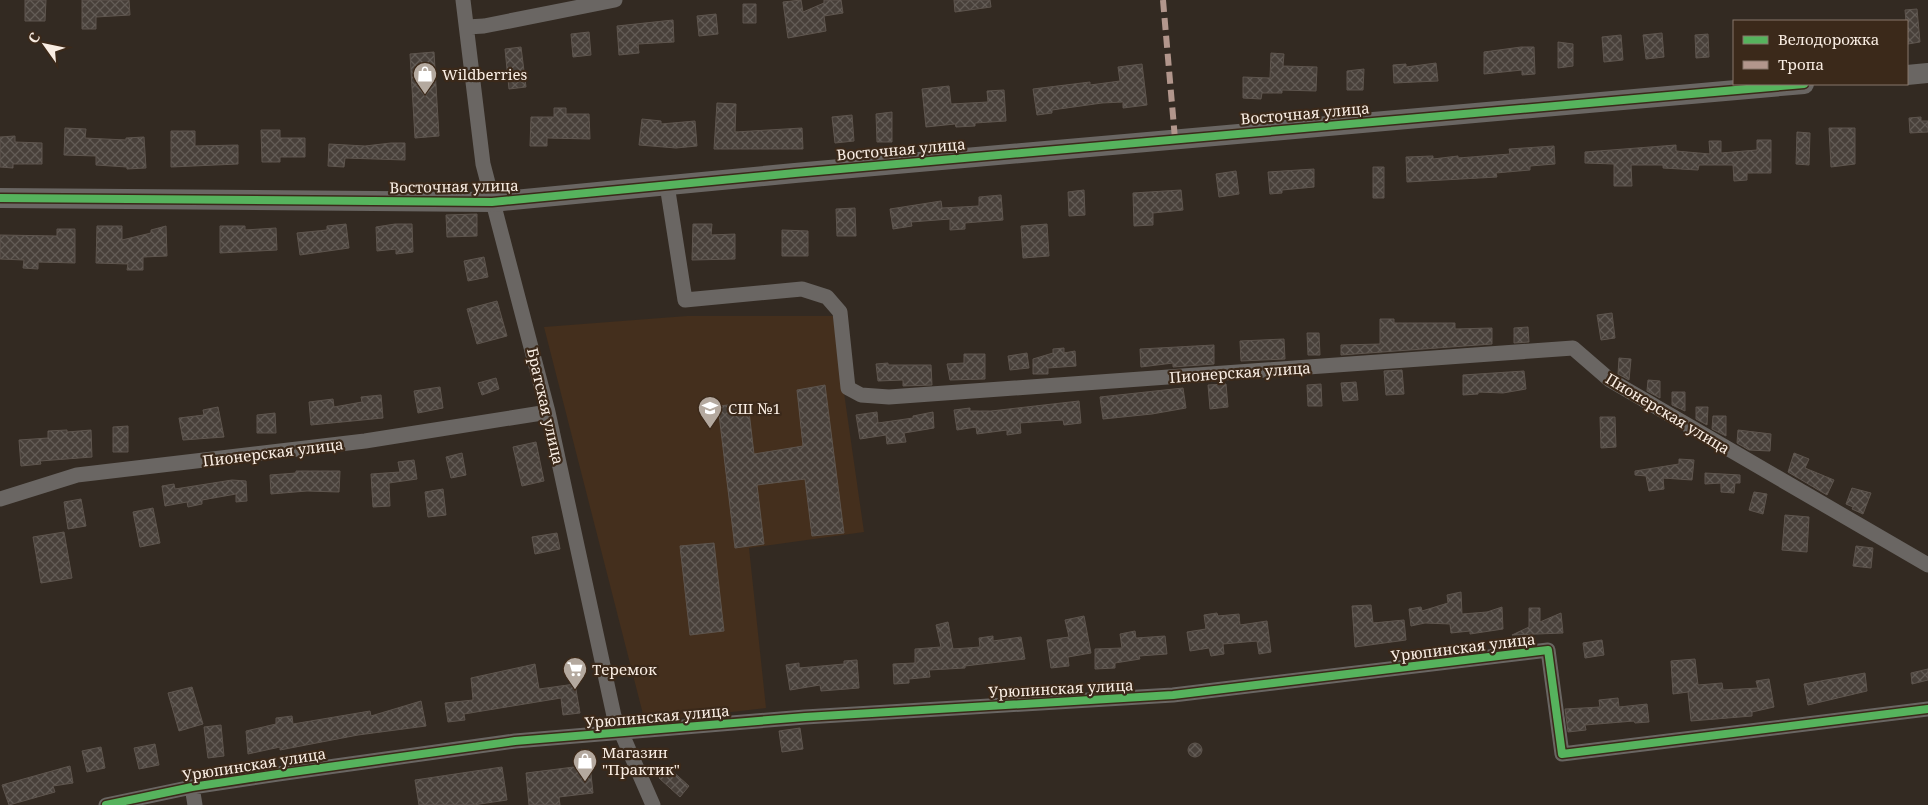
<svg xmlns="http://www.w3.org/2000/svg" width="1928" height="805" viewBox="0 0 1928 805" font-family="'Noto Serif',serif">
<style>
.built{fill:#442f1d}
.building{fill:url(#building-cross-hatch);stroke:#5e554e}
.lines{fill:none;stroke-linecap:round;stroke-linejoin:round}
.minor{stroke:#6a6663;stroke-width:15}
.tertiary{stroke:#6a6663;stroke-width:20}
.quiet{stroke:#b2968c;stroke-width:6;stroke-dasharray:12 6;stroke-linecap:butt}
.cycleway-casing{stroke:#3b291a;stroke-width:11}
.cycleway{stroke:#56b35d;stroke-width:8}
.labels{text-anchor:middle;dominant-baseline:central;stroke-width:4.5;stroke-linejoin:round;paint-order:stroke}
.poi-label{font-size:15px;fill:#f9ede3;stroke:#3b291a;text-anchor:start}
.street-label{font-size:15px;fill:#f9ede3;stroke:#3b291a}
</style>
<defs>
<pattern id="building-cross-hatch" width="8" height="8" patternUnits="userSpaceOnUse" patternTransform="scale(1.25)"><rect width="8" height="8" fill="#48403a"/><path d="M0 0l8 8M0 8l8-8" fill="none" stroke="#635c56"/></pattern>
</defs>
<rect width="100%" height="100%" fill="#332a22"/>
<path class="built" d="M687 316H833L864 532 749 548 766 708 645 722 544 327Z"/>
<path class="building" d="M25 0H46L45 21H25Z
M82 0H129L130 15 96 17V29H82Z
M801 0 803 12 824 3V0H841L843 13 824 16 826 31 788 38 783 2Z
M954 0H990L991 7 955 12Z
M743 4H756V23H743Z
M1917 9 1920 42 1908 44 1905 10Z
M716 14 718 34 699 36 697 16Z
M673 20 674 42 638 44 639 53 619 55 617 26Z
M589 32 591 55 573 57 571 34Z
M1662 33 1664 57 1646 59 1643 35Z
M1708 34 1709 57 1696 58 1695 35Z
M1621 35 1623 60 1604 62 1602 37Z
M1558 42 1573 44V66L1558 68Z
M521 47 526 87 509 89 505 49Z
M1521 47H1534L1535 74 1522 75V70L1484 74V52Z
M434 52 439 136 415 138 410 54Z
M1271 53 1284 54 1283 66 1317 67 1316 91 1282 90V93H1262L1261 99 1243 98V77L1270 78Z
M1436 63 1438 81 1394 83 1393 65 1406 64V67Z
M1142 64 1147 105 1123 108V102L1102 103 1052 110V113L1037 115 1033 89 1090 82V85L1120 81 1118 67Z
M1364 69 1363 90H1347V71Z
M949 86 951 104 988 102 987 91 1004 90 1006 121 975 123V126L956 127 955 124 926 127 922 89Z
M717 103 736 104 735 132 802 128 803 149H714Z
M554 108H566V114H589L590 139 547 138V146H530L531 117H554Z
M892 112V142H877L876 114Z
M852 115 854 141 835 143 832 117Z
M1921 117V121H1928V132L1910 133 1909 118Z
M642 119 661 121V124L695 121 697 146 676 148 639 145Z
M65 128 86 129 85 138 126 140V138L144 137 146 168 127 169V167L96 165V156L64 155Z
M1829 128H1855V164L1831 167Z
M261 130H280V138H305V157H280V162H262Z
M171 131H195V146L238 145V164L171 167Z
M1797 132 1810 133 1809 165 1796 164Z
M15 136V142L42 143V164H13V168L0 167V137Z
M1757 140H1771V173H1747V180L1734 181 1733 165H1699L1698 170 1663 168V165H1631L1632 186H1614V164L1585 163V152L1676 145V151L1710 154 1709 141H1721V153L1757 150Z
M391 143H405V160L345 158 344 167 328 166 329 144 365 146Z
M1554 146 1555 164 1530 166V170L1496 173 1497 177 1407 182 1406 157 1433 156V159L1458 156V158L1510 154 1509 149Z
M1373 167H1384V198H1373Z
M1314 169V187L1282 190V193L1270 194 1268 172Z
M1236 171 1239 194 1219 197 1216 174Z
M1084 190 1085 215 1069 216 1068 192Z
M1181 190 1183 210 1153 213V225L1134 226 1133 193Z
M1001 195 1003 220 965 223V229L950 230V219L911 222 912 226 893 229 890 209 941 201 942 208 979 206V197Z
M855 208 856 236H837L836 209Z
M477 214V236L447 237 446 215Z
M346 224 349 248 300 255 297 233 327 230V226Z
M395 224H412L413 252 396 254V249L377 251 376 227Z
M693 224H712L711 235 735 234V259L692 260Z
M1047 224 1049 256 1023 258 1021 226Z
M97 226H122V240L151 233V230L166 226 167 256 143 257V270H127L128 264 96 263Z
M220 226H245V230L276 228 277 250 220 253Z
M57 229H75V263L38 262V269L23 268 24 260 0 259V235L57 236Z
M782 230 808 231V256H782Z
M484 257 488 277 468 281 464 261Z
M497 301 507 336 477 344 467 309Z
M1612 313 1615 338 1601 340 1597 315Z
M1380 319H1394V323H1455V329L1492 328V344L1341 355V345L1380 344Z
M1528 327 1529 342 1514 343V328Z
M1307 333H1319L1320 355H1308Z
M1284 339 1285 359 1241 361 1240 341Z
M1214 345V364L1173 367V363L1141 367 1140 349Z
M1064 348V353L1075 351 1076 366 1048 368V374H1033V359L1053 353V349Z
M1027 353 1029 368 1010 370 1008 356Z
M964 354H985V379L950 380 947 364 964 363Z
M1619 358 1631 359 1629 380 1618 374Z
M888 363V365H931L932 385 903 386V380L878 381 876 364Z
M1402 370 1404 394 1386 395 1384 371Z
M1524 371 1526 389 1503 393 1478 392V394L1463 395V375Z
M496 378 499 389 482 395 478 383Z
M1648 380 1660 381V398L1647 391Z
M1356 382 1358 400 1343 401 1341 383Z
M1226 384 1228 407 1210 409 1208 385Z
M1321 384 1322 406H1308L1307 385Z
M825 385 844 533 812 536 805 479 757 485 764 544 735 548 718 406 748 403 754 454 803 446 797 390Z
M440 387 443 408 418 413 414 391Z
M1183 388 1186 408 1152 414 1103 419 1100 397Z
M1672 392H1685V411L1672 405Z
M381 395 383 418 311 425 309 402 333 399 334 407 362 402 361 397Z
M1079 401 1081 423 1064 425 1063 420 1020 423 1021 433 1007 435V430L977 434 976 427 957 430 954 410 970 408V411H991Z
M218 407 224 437 183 440 179 418 204 415 203 410Z
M1696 407H1708L1707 425 1696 419Z
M877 412 878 423 913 418V416L933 412 934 428 904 433 906 442 887 444 886 435 860 439 856 415Z
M275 413 276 433H257V415Z
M1713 416H1726V436L1712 429Z
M1600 417H1615L1616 447 1601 448Z
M128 426V452H113V427Z
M67 430V432L91 430 92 457 40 461 41 464 21 466 19 440 48 438V431Z
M1738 430 1771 434 1770 451 1749 450 1737 443Z
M536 442 544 481 522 486 513 447Z
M462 453 466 475 451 478 446 457Z
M1794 453 1809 459 1805 468 1834 480 1827 495 1788 472Z
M1679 459 1694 460 1692 480 1663 478 1664 489 1649 491 1646 476 1635 475V471L1679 464Z
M414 460 417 479 389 483 390 506 373 507 371 474 400 472 398 462Z
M296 471H340L339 492 307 491 271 494 270 475 296 473Z
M1705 473 1740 475V483H1735L1734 493 1721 492V483L1705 484Z
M232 480 246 481 247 501 236 502V494L202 500V504L188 507 187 502 165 506 162 486 174 484 175 489Z
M1852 488 1871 493 1863 514 1852 509 1853 507 1846 504Z
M443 489 446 515 428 517 425 492Z
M1754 492 1767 494 1763 514 1749 510Z
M81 499 86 526 68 529 64 502Z
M153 508 160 543 140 547 133 512Z
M1785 515 1809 517 1807 552 1782 550Z
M64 532 72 578 41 583 33 537Z
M557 533 560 549 535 554 532 537Z
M714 543 724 631 690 635 680 546Z
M1856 546 1873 548 1871 568 1853 566Z
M1461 592 1462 614 1487 612 1502 607 1503 629 1470 634V631L1451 633 1450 624 1425 623 1411 626 1409 609 1421 607 1422 611 1448 603 1447 595Z
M1371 605 1373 623 1404 620 1406 640 1355 647 1352 606Z
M1529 608H1540V622L1561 613 1563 633 1512 635 1529 627Z
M1217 613 1218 616 1239 614 1240 625 1267 621 1271 652 1259 654 1257 641 1223 644 1224 654 1211 656 1209 648 1190 651 1187 632 1206 629 1204 615Z
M1084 616 1091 653 1068 657 1069 666 1051 668 1047 640 1069 637 1065 620Z
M948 622 953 649 980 647 979 638 993 636V641L1021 637 1025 659 965 666V668L929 670 930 677 909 679V683L894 684 893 664 915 663V649L941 647 936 625Z
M1135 631 1136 638 1165 636 1167 654 1139 656 1140 659 1115 663V668L1095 669V649L1122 648 1120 634Z
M1602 640 1604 655 1585 658 1583 643Z
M1695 659 1698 685 1722 683 1723 690 1758 688 1756 681 1769 679 1774 707 1752 712V716L1691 721 1688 692 1673 694 1671 661Z
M857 660 859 688 821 691 820 685 790 690 786 665 799 663V668L844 664V661Z
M535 664 539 689 575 684 580 713 563 715 561 698 464 714 465 720 448 722 445 703 473 700 471 678Z
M1928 669V680L1912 684 1911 673Z
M1865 673 1867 691 1808 705 1804 684Z
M192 687 203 724 179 731 168 693Z
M1618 698 1619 707 1647 704 1649 722 1635 723 1634 721 1585 725 1586 730 1568 732 1565 709 1600 707 1599 700Z
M421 701 426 726 358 735 280 750V747L248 754 246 731 276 724V718L292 716 293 724 370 711 371 716Z
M221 725 224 756 208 758 204 727Z
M800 728 803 749 782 752 779 731Z
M1188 750a7 7 0 1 1 14 0a7 7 0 1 1-14 0Z
M155 744 159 765 139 769 134 748Z
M101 747 105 768 87 772 82 751Z
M590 765 593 793 559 797 560 805H529L526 773Z
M70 766 73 783 53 786 55 792 9 805 2 785Z
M502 767 507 800 473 805H419L415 780Z
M669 768 689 786 680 797 659 778Z"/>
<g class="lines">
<path class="minor" d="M463 0 483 164 548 412 614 716 653 805
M467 27 484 26 615 0
M667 185 685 300 802 289 827 297 840 312 848 388 861 395 889 397 1573 348 1610 380 1928 565
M0 499 77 475 365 441 548 412
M192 787 195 805
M106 805 192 787 278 774 515 741 805 717 1173 695 1548 650 1562 754 1928 709"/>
<path class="tertiary" d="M1907 75 1928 73
M0 198 492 202 795 173 1804 84"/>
<path class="quiet" d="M1163 0 1175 139"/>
<g class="cycleway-casing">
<path id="cycleway" d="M0 198 492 202 795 173 1804 84
M106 805 192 787 278 774 515 741 805 717 1173 695 1548 650 1562 754 1928 709"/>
</g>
<use href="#cycleway" class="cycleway"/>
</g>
<defs>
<g id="shop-pin" transform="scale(1.25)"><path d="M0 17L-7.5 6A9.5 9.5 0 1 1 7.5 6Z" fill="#b4a99f" stroke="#3b291a"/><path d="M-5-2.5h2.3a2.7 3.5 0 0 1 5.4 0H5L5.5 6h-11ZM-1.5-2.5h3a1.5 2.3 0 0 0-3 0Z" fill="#fff"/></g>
<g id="school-pin" transform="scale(1.25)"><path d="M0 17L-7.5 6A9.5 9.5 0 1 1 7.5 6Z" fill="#b4a99f" stroke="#3b291a"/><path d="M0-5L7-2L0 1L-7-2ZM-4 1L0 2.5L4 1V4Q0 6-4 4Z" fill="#fff"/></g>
<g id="supermarket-pin" transform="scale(1.25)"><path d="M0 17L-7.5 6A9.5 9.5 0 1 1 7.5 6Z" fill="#b4a99f" stroke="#3b291a"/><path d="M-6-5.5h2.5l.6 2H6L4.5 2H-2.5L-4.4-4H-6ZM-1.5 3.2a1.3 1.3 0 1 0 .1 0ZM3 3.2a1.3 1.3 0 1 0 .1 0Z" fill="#fff"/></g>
</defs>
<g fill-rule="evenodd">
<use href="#shop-pin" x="425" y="74"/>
<use href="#school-pin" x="710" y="408"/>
<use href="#supermarket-pin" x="575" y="669"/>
<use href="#shop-pin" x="585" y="761"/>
</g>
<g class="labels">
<g class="poi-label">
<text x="442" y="74">Wildberries</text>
<text x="728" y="408">СШ №1</text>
<text x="592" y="669">Теремок</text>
<text x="602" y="752">Магазин<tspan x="602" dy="17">"Практик"</tspan></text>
</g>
<g class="street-label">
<text transform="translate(1305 113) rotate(-5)">Восточная улица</text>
<text transform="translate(901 149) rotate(-5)">Восточная улица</text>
<text transform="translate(454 186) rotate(-1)">Восточная улица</text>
<text transform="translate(1240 372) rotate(-4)">Пионерская улица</text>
<text transform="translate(546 406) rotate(77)">Братская улица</text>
<text transform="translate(1668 413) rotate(31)">Пионерская улица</text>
<text transform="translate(273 452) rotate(-7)">Пионерская улица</text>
<text transform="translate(1463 647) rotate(-7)">Урюпинская улица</text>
<text transform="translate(1061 688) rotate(-3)">Урюпинская улица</text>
<text transform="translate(657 716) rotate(-5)">Урюпинская улица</text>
<text transform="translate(254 764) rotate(-9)">Урюпинская улица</text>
</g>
</g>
<rect x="1733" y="20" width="175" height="65" fill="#3b291a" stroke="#87776a"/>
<rect x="1743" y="36" width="25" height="8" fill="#56b35d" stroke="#87776a"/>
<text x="1778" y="45" font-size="15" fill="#f9ede3">Велодорожка</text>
<rect x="1743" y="61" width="25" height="8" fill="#b2968c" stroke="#87776a"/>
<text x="1778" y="70" font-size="15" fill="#f9ede3">Тропа</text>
<g transform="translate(45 45) rotate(303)" stroke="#3b291a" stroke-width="4" paint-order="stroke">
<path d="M0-4L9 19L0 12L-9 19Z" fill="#f9ede3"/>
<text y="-8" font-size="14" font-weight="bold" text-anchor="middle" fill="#f9ede3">С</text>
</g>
</svg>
